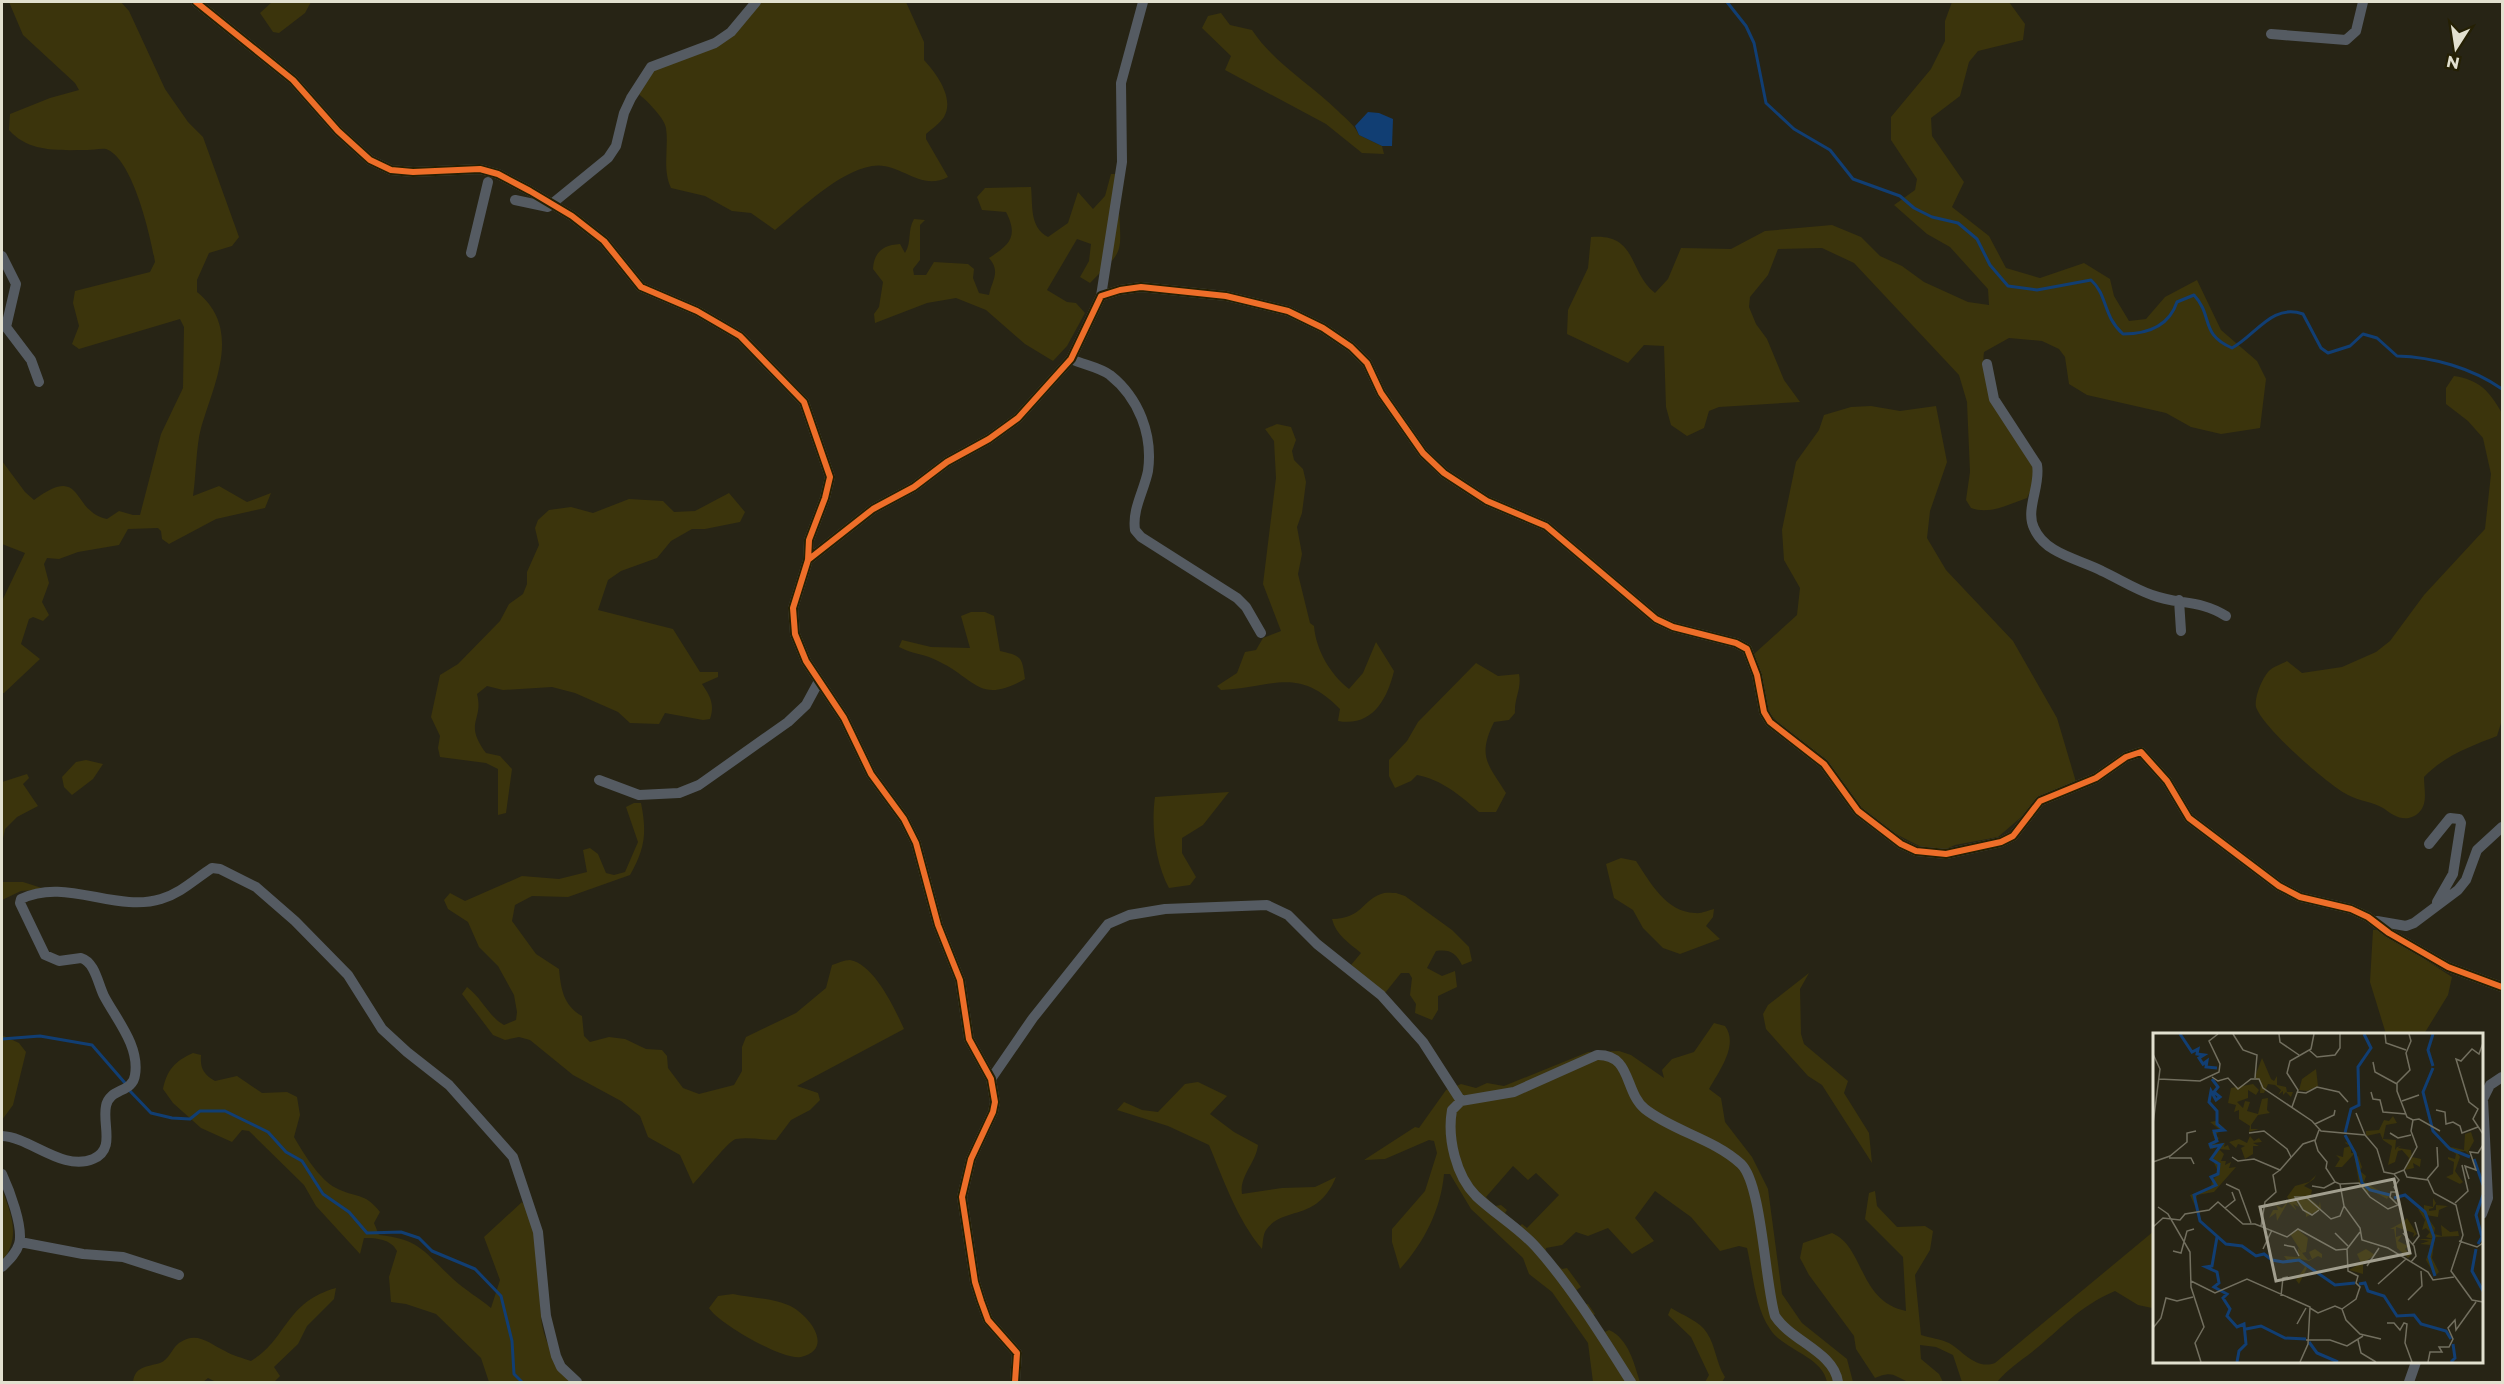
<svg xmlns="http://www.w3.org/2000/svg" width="2504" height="1384" viewBox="0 0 2504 1384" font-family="Montserrat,sans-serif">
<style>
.green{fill:#3b340c;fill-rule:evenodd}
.water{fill:#113e73}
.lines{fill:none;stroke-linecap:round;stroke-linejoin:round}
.stream{stroke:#113e73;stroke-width:3}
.minor{stroke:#555b62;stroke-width:10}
.cycleway-casing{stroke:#252004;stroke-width:10}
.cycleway{stroke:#ee6e29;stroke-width:6}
.inset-river{fill:none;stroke:#113e73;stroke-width:3}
.inset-road{fill:none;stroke:#726f5f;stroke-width:1.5}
.view{fill:#a19e8e;fill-opacity:0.15;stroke:#a19e8e;stroke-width:3}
.inset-edge{fill:none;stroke:#e2e0cf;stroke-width:3}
</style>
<rect width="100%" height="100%" fill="#272415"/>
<path class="green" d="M9 2H121L129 11 165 89 188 122 203 137 239 237 232 246 209 253 197 280V292C243 329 214 383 201 428 196 446 196 476 193 496L219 486 247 502 271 493 265 508 216 519 169 544 162 539 161 531 158 528 128 529 119 545 78 552 59 559 47 558 44 564 49 583 42 602 49 615 43 621 33 617 29 619 21 644 40 659 4 693H2V601L25 553 2 544V461L25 492 34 500C84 462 71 512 107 519L119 511 133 515H140L161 434 183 388 184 327 180 319 79 349 72 344 79 326 73 303 75 291 150 272 155 262C151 238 133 158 106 149 101 148 93 150 87 150 60 150 29 153 9 130L10 114 50 98 79 90 75 83 23 35Z
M272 2H311L305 13 279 33 273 32 260 13Z
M753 2H906L924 42V60C936 73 955 98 944 117 940 123 932 129 926 134V139L948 177C919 192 900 161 872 166 838 172 802 208 775 230L751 213 732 211 705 196 671 188C662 169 669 148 666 128 665 118 642 95 633 90L649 64 723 35Z
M1952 2H2009L2025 24 2023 40 1978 51 1969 62 1960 96 1931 118 1932 136 1964 182 1952 207 1989 236 2006 268 2040 278 2084 263 2110 279 2114 296 2129 321 2146 319 2165 297 2197 280 2221 330 2257 361 2266 379 2260 428 2221 434 2191 427 2166 413 2087 395 2069 384 2065 357 2059 349 2042 341 2009 338 1984 352C1977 401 2037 433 2034 481 2034 486 2029 493 2027 498 2009 504 1990 515 1971 508L1966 500 1970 472 1967 402 1959 375 1854 263 1822 248 1778 249 1768 275 1750 297 1749 307 1756 324 1767 339 1784 380 1800 402 1719 407 1709 411 1704 428 1687 436 1671 425 1666 407 1664 346 1644 345 1628 363 1567 334 1568 310 1588 268 1591 237C1638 233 1628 272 1655 293L1668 279 1681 248 1731 249 1765 231 1832 225 1861 237 1880 256 1902 266 1924 282 1968 302 1989 305 1988 289 1950 247 1927 234 1894 205 1915 190 1917 179 1891 140V117L1931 69 1945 41V21Z
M1221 13 1230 25 1252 30C1273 62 1309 83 1338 111 1346 119 1354 124 1359 135L1382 146 1384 154 1362 153 1326 124 1225 70 1231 56 1202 28 1208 16Z
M1111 174H1123C1124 187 1119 199 1119 211 1122 258 1122 250 1090 283L1080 277 1089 261 1091 244 1077 239 1047 290 1067 302 1076 303 1085 313 1067 346 1053 361 1025 344 986 310 956 298 927 303 875 323 874 314 879 307 883 282 873 269C874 252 883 245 900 244L905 253C912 242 907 231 914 219L925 220 920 225V260L913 269 914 275H926L934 262 968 264 974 269 973 278 979 293 989 295C992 280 1001 272 989 258 1009 245 1019 237 1006 212L982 210 977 197 985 188 1031 187C1033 205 1029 227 1048 237L1068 223 1078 192 1093 209 1105 196Z
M2454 376C2480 380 2489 391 2502 413V720L2497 736C2471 746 2444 756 2424 777 2424 791 2429 806 2416 815 2403 823 2393 815 2383 808 2373 802 2359 801 2348 795 2328 785 2263 728 2256 707 2254 698 2262 679 2268 672 2272 667 2282 664 2287 661L2302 673 2342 667 2376 652 2390 641 2424 595 2485 529 2491 474 2483 438 2468 421 2446 404V388Z
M1871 406 1900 411 1936 406 1947 462 1930 511 1927 538 1946 570 2013 641 2057 718 2076 782 2026 813 1998 837 1955 845 1942 851 1927 850 1894 833 1862 810 1770 714 1754 654 1797 615 1800 588 1784 560 1782 530 1796 462 1819 430 1824 415 1851 407Z
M1277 424 1291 427 1296 440 1292 451 1294 460 1303 469 1306 482 1302 513 1297 527 1302 554 1298 574 1310 623 1314 626C1316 650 1330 674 1349 689L1363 673 1376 642 1394 671C1387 700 1372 727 1338 721L1340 709C1297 665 1273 688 1221 690L1217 686 1237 673 1245 652 1256 650 1263 638 1281 631 1263 584 1276 478 1274 441 1265 429Z
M729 493 745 512 740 522 705 529H692L671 541 657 558 621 571 608 580 598 610 673 629 700 672H718V677L702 684C710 696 715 704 710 719L703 720 665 713 659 724 630 723 618 712 575 693 552 687 503 690 487 686 477 694C484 721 463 722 486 753L500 756 512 769 506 813 498 815V769L486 763 440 757 438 748 440 736 431 717 440 675 458 664 500 621 509 604 523 594 527 584V572L539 545 535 528 538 520 549 510 571 507 593 513 629 499 663 501 674 512 695 511Z
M971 612H985L994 616 1000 651C1022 656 1022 657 1025 679 979 705 976 679 938 661 925 654 912 654 899 647L902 640 931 647 970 648 961 616Z
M1476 663 1498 676 1519 674C1522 689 1514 698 1515 713L1509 720 1494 722C1477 757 1488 764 1506 793L1496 812H1479C1460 795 1442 780 1417 775L1411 781 1395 788 1389 776V760L1407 741 1418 722Z
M86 760 103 764 93 779 72 795 64 787 62 777 76 762Z
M27 774 29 778 23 784 38 806 17 817 5 829 2 843V782Z
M1229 792 1203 825 1182 838V853L1196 877 1190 885 1169 888C1155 862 1151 825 1155 797Z
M634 803H641C647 833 645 849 630 875L568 897 532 896 515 905 512 921 536 954 559 969C561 989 563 1005 582 1016L584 1036 590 1042 609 1037 625 1039 646 1049 662 1050 667 1056 668 1068 683 1088 699 1094 734 1085 742 1071V1047L746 1037 796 1013 826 988 832 965C838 963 844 960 850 960 874 964 895 1009 904 1029L797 1086 818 1093 820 1100 810 1110 791 1120 776 1140C763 1140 749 1137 736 1139 729 1140 701 1176 693 1184L680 1155 648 1137 640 1116 621 1101 573 1075 530 1040 519 1037 505 1040 493 1035 462 994 467 987C482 998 488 1016 504 1025L516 1020 517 1012 514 995 498 966 479 947 468 922 448 909 444 900 450 893 465 901 522 876 559 879 587 872 583 850 590 848 598 854 606 873 614 875 625 872 638 842 626 807Z
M1621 858 1636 861C1650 882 1666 912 1695 913 1701 914 1709 910 1714 909L1713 917 1706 926 1720 939 1680 954 1663 948 1643 928 1633 910 1614 898 1606 864Z
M2 882H23L45 889 21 891 2 900Z
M1396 893 1405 896 1452 930 1469 947 1472 961 1462 965C1456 953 1450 949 1436 951L1427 968 1442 976 1455 971 1457 987 1438 996V1010L1432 1020 1415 1013 1416 1004 1410 995 1412 978 1409 973H1401L1385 993 1351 965 1361 953C1349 943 1336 935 1332 919 1363 918 1360 902 1381 894 1385 892 1392 893 1396 893Z
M2373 930H2380L2452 977 2448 995 2424 1034H2386L2370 982Z
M1809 973 1800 989 1801 1034 1804 1044 1848 1081 1844 1093 1869 1133 1872 1163 1822 1085 1808 1076 1766 1029 1763 1014 1768 1005Z
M1714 1023 1725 1026C1739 1045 1719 1071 1709 1089L1721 1098 1725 1122 1752 1157 1768 1189 1782 1294 1802 1323 1847 1359 1853 1382H1827C1822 1356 1783 1350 1770 1329 1755 1307 1753 1274 1747 1248L1739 1246 1720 1251 1691 1217 1655 1191 1635 1218 1654 1241 1632 1254 1608 1228 1588 1236 1576 1232 1562 1245 1546 1248 1545 1254 1562 1269 1567 1268 1581 1287 1569 1295 1583 1305 1588 1304 1595 1314 1592 1316 1605 1332 1609 1330C1629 1339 1634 1364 1640 1382H1593L1588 1343 1552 1292 1529 1274 1523 1258 1471 1209 1450 1174H1444C1441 1209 1424 1243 1400 1269L1392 1242V1229L1425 1191 1437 1153 1434 1141 1429 1140 1385 1159 1364 1160 1415 1127 1419 1128 1446 1090 1461 1084 1476 1088 1487 1083 1504 1086 1588 1052 1619 1051 1631 1055 1664 1078 1662 1070 1672 1059 1694 1052ZM1513 1166 1528 1180 1536 1173 1559 1195 1527 1228 1522 1224 1520 1226 1505 1213 1507 1210 1501 1205 1495 1206 1486 1197Z
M2 1035 19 1043 26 1052 13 1105 2 1120Z
M193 1053 201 1055C200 1068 203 1074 215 1081L237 1076 262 1093 287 1092 297 1097 300 1115 294 1137C304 1154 319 1179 336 1188 355 1198 365 1192 380 1212L374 1223 379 1235C420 1239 425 1253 453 1279 465 1290 479 1298 491 1308L500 1280 484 1237 522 1202C544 1230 537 1290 542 1325 546 1347 559 1364 571 1382H489L481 1358 436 1314 406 1304 391 1302 389 1277 397 1251C391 1239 376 1238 364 1238L360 1254 316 1206 304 1185 249 1131 242 1130 232 1142 201 1128 173 1103 163 1089C167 1070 175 1061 193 1053Z
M1198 1082 1227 1096 1210 1114 1234 1132 1258 1145C1256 1163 1239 1176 1242 1194L1282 1188 1315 1187 1336 1177C1317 1223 1284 1205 1266 1230 1263 1234 1263 1243 1262 1249 1237 1219 1224 1181 1209 1145L1168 1126 1117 1110 1124 1102 1142 1110 1158 1112 1185 1084Z
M2 1190C13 1217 20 1238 2 1262Z
M1875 1191 1877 1206 1897 1227 1925 1226 1933 1231 1930 1250 1915 1275 1921 1335C1930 1338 1941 1339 1949 1343 1964 1352 1976 1370 1995 1363L2154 1231V1311L2152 1308 2138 1305 2115 1291C2079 1306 2061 1329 2032 1352 2019 1362 2008 1369 1997 1382H1962L1953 1355 1936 1347 1920 1345 1921 1359 1939 1374 1943 1382C1933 1383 1917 1384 1908 1382 1892 1375 1893 1371 1875 1378L1856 1349 1854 1336 1809 1275 1800 1258 1803 1243 1832 1233C1865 1247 1858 1301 1906 1311L1903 1257 1865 1219 1869 1193Z
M336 1288 334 1299 307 1326 298 1344 274 1367 280 1376 274 1382H216L208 1378 203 1382H133C135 1366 147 1367 160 1363 169 1360 172 1348 179 1343 197 1330 210 1344 225 1351 233 1356 243 1358 251 1361 287 1340 285 1302 336 1288Z
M733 1294C751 1298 772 1298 788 1305 808 1313 836 1349 801 1357 783 1361 718 1323 709 1308L718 1296Z
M1671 1308C1682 1315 1700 1321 1707 1333 1716 1347 1716 1363 1725 1377L1722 1382H1705L1709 1375 1691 1337 1668 1315Z"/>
<path class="water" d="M1368 112 1379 113 1393 119 1392 146H1382L1359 135 1355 126Z"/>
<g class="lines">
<path class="stream" d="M1727 2 1746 26 1754 43 1766 103 1794 129 1830 150 1853 179 1900 196 1914 208 1932 217 1958 223 1977 239 1990 265 2008 286 2037 290 2091 280C2108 295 2102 315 2123 334 2147 334 2169 326 2177 302L2194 295C2214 317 2199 333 2232 348 2256 335 2272 303 2303 314L2321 348 2328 353 2350 346 2363 334 2377 338 2397 356C2433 357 2472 368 2502 389
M2 1039 40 1036 92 1045 125 1083
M130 1091 151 1113 172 1118 190 1119 200 1111H225L268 1132 286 1152 302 1161 323 1194 349 1212 367 1233 401 1232 419 1238 432 1251 475 1269 501 1296 512 1341 514 1374 522 1382"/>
<path class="minor" d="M196 2 293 80 338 131 370 160 391 170 413 172 480 169 498 174 530 191 572 216 604 241 641 287 697 311 740 336 804 402 830 477 825 498 809 540 808 560 793 608 795 634 806 661 844 718 871 774 904 819 916 843 938 925 960 980 969 1039 991 1079 995 1102 993 1112 971 1159 962 1197 975 1282 981 1301 988 1320 1017 1353 1015 1382
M2271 34 2346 40 2356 31 2363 2
M515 200 548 207 608 158 616 146 624 113 631 98 651 67 715 43 731 32 756 2
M471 253 488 182
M2 256 16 284 6 327 31 360 39 382
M1101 296 1122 162 1121 83 1143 2
M1071 359C1084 365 1099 367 1110 375 1139 398 1153 435 1148 471 1144 491 1132 509 1135 530L1141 537 1237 598 1246 607 1261 633
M1987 364 1994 399 2037 465C2041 485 2025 510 2034 528 2045 554 2079 559 2102 571 2119 579 2135 589 2152 595 2178 605 2199 599 2226 616
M808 560 873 509 914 487 947 462 989 439 1018 418 1071 359 1101 296 1120 290 1141 287 1226 296 1288 311 1323 328 1351 347 1367 363 1381 393 1423 453 1444 473 1487 501 1546 526 1656 619 1673 627 1736 643 1747 649 1757 675 1764 712 1770 722 1824 764 1858 811 1901 844 1916 851 1946 854 2001 842 2013 836 2040 801 2096 778 2126 757 2141 752 2167 781 2189 818 2279 886 2300 897 2351 909 2368 917 2389 933 2448 967 2502 987
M2179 600 2181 631
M599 780 639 795 679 793 699 785 788 722 806 705 819 681
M2429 844 2450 818 2459 819 2461 823 2453 874 2437 902
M2377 921 2406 926 2414 923 2458 890 2466 880 2477 850 2502 827
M991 1079 1033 1018 1108 924 1129 915 1165 909 1267 905 1288 915 1317 944 1381 995 1423 1042 1461 1101
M2 1136C30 1137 63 1172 93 1159 116 1149 102 1125 106 1106 109 1088 133 1093 135 1075 140 1046 116 1019 104 996 98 984 95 962 81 958L59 961 45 955 20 903 21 899C65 877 116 913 161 899 181 893 195 879 212 868L220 869 256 887 295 921 348 975 382 1029 407 1052 449 1085 513 1157 538 1232 546 1316 556 1356 561 1367 577 1382
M2 1174C9 1189 24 1228 19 1244 16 1254 8 1261 2 1267
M2482 1214 2488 1198 2483 1099 2490 1085 2502 1077
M20 1242 83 1254 123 1257 179 1275
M1631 1382C1603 1338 1571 1286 1536 1247 1519 1228 1495 1214 1476 1196 1456 1176 1447 1138 1452 1110L1461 1101 1514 1092 1597 1055C1632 1054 1624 1092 1645 1109 1673 1131 1714 1139 1741 1164 1762 1184 1765 1284 1775 1316 1791 1341 1834 1352 1838 1382
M2409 1382 2416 1362"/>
<g class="cycleway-casing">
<path id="cycleway" d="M196 2 293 80 338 131 370 160 391 170 413 172 480 169 498 174 530 191 572 216 604 241 641 287 697 311 740 336 804 402 830 477 825 498 809 540 808 560 793 608 795 634 806 661 844 718 871 774 904 819 916 843 938 925 960 980 969 1039 991 1079 995 1102 993 1112 971 1159 962 1197 975 1282 981 1301 988 1320 1017 1353 1015 1382
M808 560 873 509 914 487 947 462 989 439 1018 418 1071 359 1101 296 1120 290 1141 287 1226 296 1288 311 1323 328 1351 347 1367 363 1381 393 1423 453 1444 473 1487 501 1546 526 1656 619 1673 627 1736 643 1747 649 1757 675 1764 712 1770 722 1824 764 1858 811 1901 844 1916 851 1946 854 2001 842 2013 836 2040 801 2096 778 2126 757 2141 752 2167 781 2189 818 2279 886 2300 897 2351 909 2368 917 2389 933 2448 967 2502 987"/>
</g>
<use href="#cycleway" class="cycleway"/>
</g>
<g transform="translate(2153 1033)">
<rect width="330" height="330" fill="#272415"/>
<path d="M109 25 118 46 121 48 124 43V52L133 54 134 59H140L138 64 133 59 130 62V58L125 62 128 57 122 52 115 51 111 60H107L108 48 101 46ZM163 36 165 53 154 58 146 57 149 46ZM100 51 106 57 103 62 95 57V65L84 69 90 75 92 68 97 69 94 78 105 81 109 66 115 65 114 77 117 80 105 82 98 92V96H106L96 99 97 93 86 86V77L81 79 83 72 75 70 78 55ZM240 83 244 90 233 92 230 106 243 107 242 117 244 114 248 113 245 115 258 117 259 124 268 126 267 134 260 130 261 135 252 137 256 125 249 117 245 118 242 129 235 132 239 113 230 107 227 100 213 103V98L226 97 231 87 236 88ZM63 88 71 95 62 102 66 105 62 111 72 110 71 114 75 112 77 117 66 116 71 121 68 128H73L72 132 78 129 76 135 83 134 61 159 44 162 42 173 37 162 58 155 59 147 66 141 59 125 66 113 59 116 55 112 62 107 59 99 67 97 57 89ZM318 99 321 108 315 119 317 122 312 118 304 119 307 124 302 138 310 149 307 151 293 144 300 141 301 129 295 126V124L302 126 303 121 290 112 311 117 312 101ZM97 103 101 108 106 105 109 109 100 110 106 113H100V121L92 126 88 115 92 113 85 111 83 115 76 109 86 106 94 110ZM192 110 193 109 198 113V120H201L202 124 205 123 209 134 207 138 213 143 211 149 236 163 234 166 216 156 215 161 206 150 201 121 189 134H182L187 126 183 122 190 124 191 115 197 113ZM163 142 161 146 151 153 159 157 157 166 166 173 167 168 168 176 153 184V181L143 168 146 174 140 171 143 176V177L135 169 124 188 123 180 116 185 120 177H125L123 172 129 175 135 168 138 169 134 164 142 153 156 149ZM280 165 283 170 280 175 276 176V178L283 177V172L295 173 286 177 285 184 273 182 282 195 281 201 289 203 288 192 297 199 305 198 306 203 282 204 279 225 286 239 282 243 273 227 278 212 267 211 276 208 265 206H280L273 204 277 199 273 195 269 197 272 187 265 176 271 178V172L280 174ZM248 183 249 190 254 185 264 201 260 204 261 200 243 194V204L249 202 245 208 255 213 252 216 258 222 255 225 244 215 241 196H237L248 190ZM144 196 155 205 153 219 149 220 137 201ZM145 215 155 227 159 226 156 219 162 216 169 221V225L165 223 156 228 147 226 154 235 146 251 143 247 152 234 146 228 136 230 131 223 145 224ZM213 216 222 222 210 230V241L196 237 208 230 204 221Z" fill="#3b340c"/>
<path class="inset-river" d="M27 1 39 19 45 16 44 21 51 22 46 25 50 31 54 28 53 34 64 35M280 33 275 17 280 1M280 35 270 59 280 98 297 116 317 124M59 46 65 54 61 59 67 64 63 67 58 58 56 69 64 78V91L71 97 61 98 64 108 57 111 58 114 68 112 58 126 66 131 65 141 58 144 63 152 41 162 47 188 73 211 89 213 103 223 111 221 119 227 130 229 146 227 182 252 202 250M192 100 198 76 206 72 205 34 218 15 211 1M192 102 202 120 209 150 217 157 237 162M321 126 330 152M241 165 252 162 272 179 281 204 276 224 282 243M64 204 59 233 53 234 64 239 66 250 61 254 74 261 70 265 77 276 74 283 84 294 91 291 93 311 86 318 84 329M325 211 329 204 323 182 330 162M323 216 319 238 330 258M206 251 212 250 215 258 231 263 244 283 261 282 268 291 293 298 298 306M93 296 108 293 132 305 153 306M156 309 164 320 185 329M298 329 302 325 300 311"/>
<path class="inset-road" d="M80 1 90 17 104 22 102 45M126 1 127 9 146 22M232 1 233 10 253 17M256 1 258 8 253 20 257 37 244 50V58L254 84 260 87 258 98 264 114 251 137 254 144 275 147 281 160 303 172 310 202 298 238 319 267 330 269M330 10 326 21 319 16 308 28 303 26 316 69 325 76 320 86 330 101M156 17 164 24 182 22 187 15V1M0 21 7 36 0 91M220 29 222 39 244 51M59 44 65 48 75 45 85 56 98 46H106L110 55 159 88 168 98 212 102 224 116 231 139 241 141 251 137M6 46 47 48 66 39 67 31 56 8 65 1M144 59 153 60 164 54 186 59 195 69M218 59 220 66 227 67 230 79 253 81M249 68 266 62M139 74 145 57 134 40 137 28 158 16 161 1M283 77 292 79 293 91 300 89 307 93 309 100 325 94M203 80 212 102M260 87 266 86 287 98M162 91 181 82 182 77M166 97 162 108 165 118 174 129 173 135 182 149 187 151 191 173 207 195 209 207 235 215 275 239 280 247 301 244M96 100 111 98 134 116 138 124M237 100 245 105 258 102M79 124 85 128 101 126 127 137 150 111 162 107M16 125H38L41 131M0 129 17 123 34 109V100L43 98M274 146 285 133 284 114M316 146 312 133 323 137 317 119 325 120 330 112M73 151 86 157 98 190M187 151 206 150 217 164 235 176 245 172 237 164 238 159H244L241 154 246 147 241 141M159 153 171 155 182 149M302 170 315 158 309 132M5 174 15 181 37 219 38 254 51 294 42 310 48 329M72 175 82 167 79 159M166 177 159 182 150 177 142 164H153L178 186 187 183 191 173M108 193 112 169 123 159 120 142 127 137M0 194 10 185 27 187 32 181 56 177 65 169 90 191H102L134 204 145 196 183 217 194 216 207 199M182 200 195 213M250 200 261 213 263 223 258 229M306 208 324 214 330 210M260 211 266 203 262 189M131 212 141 214 146 223M110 216 119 197M20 218 28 220 34 198 41 196M214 233 226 215M38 248 62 260 94 246 157 274 155 311 147 329M225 251 253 226M128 263 130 245 135 244M255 267 269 253 268 238M157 275 165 280 182 273 189 276 193 287 207 301 228 306M189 276 203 266 207 254 203 250 205 243 195 238 194 216M234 290H241L247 297 251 290 254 291 252 310 259 329M144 291 153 275M0 295 8 285 13 265 24 268 40 264M153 307H177L194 313 210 303M205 307 208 320 223 329M275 329 277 319H289L286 314H296L300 306 295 295 302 287 303 297 323 269"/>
<path class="view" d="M241 146 257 220 123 248 107 174Z"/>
<rect width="330" height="330" class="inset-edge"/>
</g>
<rect width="2504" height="1384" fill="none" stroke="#e2e0cf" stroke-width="6"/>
<g transform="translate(2456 48) rotate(192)" stroke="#252004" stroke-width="4.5" paint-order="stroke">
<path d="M0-4.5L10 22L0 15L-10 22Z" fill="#e2e0cf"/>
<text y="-9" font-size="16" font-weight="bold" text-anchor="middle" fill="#e2e0cf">N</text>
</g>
</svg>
